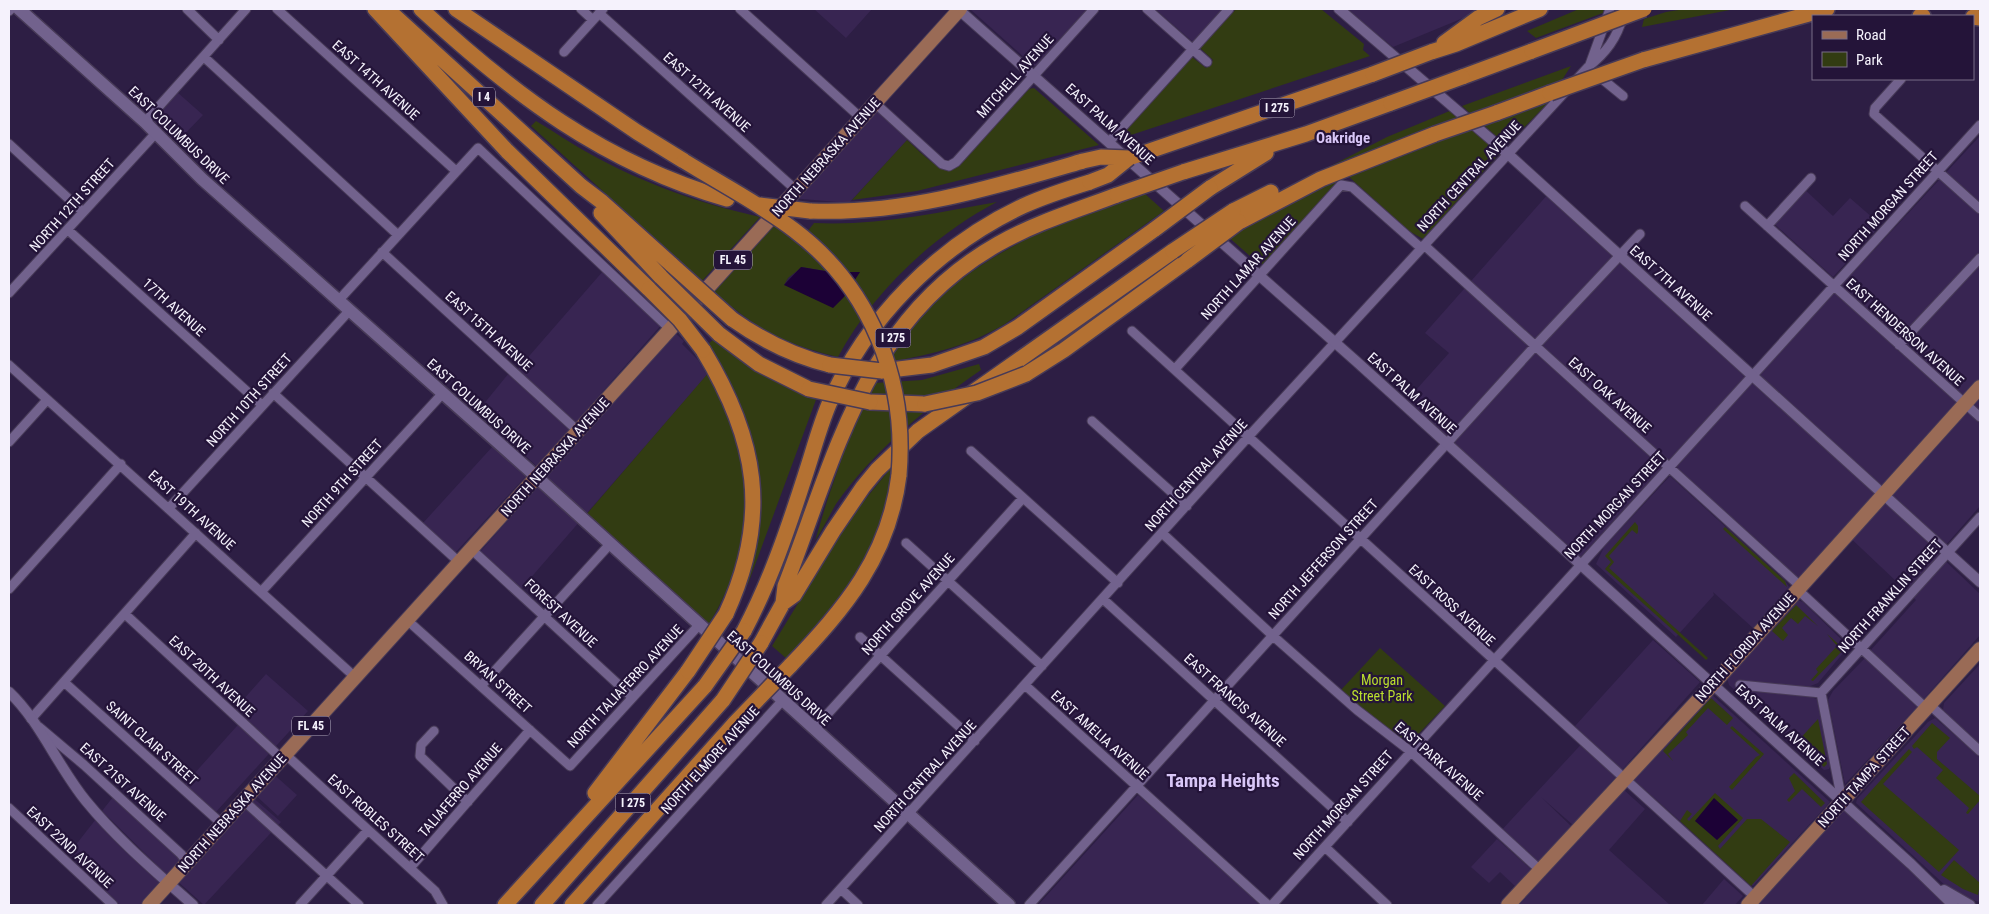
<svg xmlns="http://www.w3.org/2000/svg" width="1989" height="914" viewBox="0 0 1989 914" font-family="'Roboto Condensed',sans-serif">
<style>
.built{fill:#382552}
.green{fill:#323c12;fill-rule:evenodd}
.water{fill:#1c0136}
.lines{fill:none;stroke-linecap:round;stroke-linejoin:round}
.minor-casing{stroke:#473a57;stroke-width:11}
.tertiary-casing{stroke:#473a57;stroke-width:12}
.secondary-casing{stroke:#473a57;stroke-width:15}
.primary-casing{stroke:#473a57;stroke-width:16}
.motorway-casing{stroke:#473a57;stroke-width:18}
.minor{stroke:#72628d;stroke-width:9}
.tertiary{stroke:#72628d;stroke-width:10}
.secondary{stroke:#72628d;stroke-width:12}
.primary{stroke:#9a6b56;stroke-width:14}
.motorway{stroke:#b47132;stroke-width:15}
.motorway-bridge-casing{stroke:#473a57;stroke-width:18;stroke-linecap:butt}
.motorway-bridge{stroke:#b47132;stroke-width:15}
.labels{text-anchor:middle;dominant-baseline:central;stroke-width:4.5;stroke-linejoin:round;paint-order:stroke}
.shield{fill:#241439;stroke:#b6afc2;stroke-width:1}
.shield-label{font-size:12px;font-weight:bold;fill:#f5f2fc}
.street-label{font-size:14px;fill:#f5f2fc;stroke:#241439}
.park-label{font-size:14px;fill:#bbdf2d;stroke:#241439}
.neighbourhood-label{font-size:15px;font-weight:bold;fill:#d8c6f7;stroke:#241439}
.district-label{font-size:19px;font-weight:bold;fill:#d8c6f7;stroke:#241439}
</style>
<rect width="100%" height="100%" fill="#2d1e44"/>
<path class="built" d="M814 9H872L846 38Z
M970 9H1089L1038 65 1034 66Z
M1155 9H1224L1193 42Z
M1346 9H1485L1393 47Z
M177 92 203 115 177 142 153 120Z
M875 106 910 137 849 203 791 198Z
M1980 136V506L1938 554 1980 594V635L1922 701 1869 652 1916 600 1843 531 1799 582 1670 461 1582 560 1407 400 1449 353 1425 333 1549 193 1753 380Z
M1801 186 1833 216 1850 198 1881 225 1833 277 1769 219Z
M604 270 662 324 576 422 517 370Z
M676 334 684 341 682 344 698 360 707 375 521 589 480 552 547 476 478 411 509 373 581 439Z
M493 446 526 476 455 553 423 523Z
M1670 476 1785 581 1789 587 1753 628 1713 592 1714 595 1676 637 1596 564 1604 547Z
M1797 600 1803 602 1842 640 1850 645 1818 683 1808 687V696L1817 699 1831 764 1829 769 1824 770 1729 685 1727 678Z
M1653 640 1700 682 1573 825 1541 797 1572 827 1535 866 1499 833 1587 738 1575 726Z
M1865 658 1917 707 1845 784 1828 700 1833 691Z
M1980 664V745L1943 710 1944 703Z
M266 674 308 711 215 813 184 785 245 717 236 708Z
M1711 694 1830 802 1753 886 1634 780Z
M1935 718 1980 757V902L1965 898 1947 887 1856 803 1857 799 1928 722Z
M270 771 297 795 278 816 252 792Z
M1624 790 1645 809 1609 850 1670 905H1519Z
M250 795 281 822 204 905 175 879Z
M1138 795 1263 905H1038Z
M113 797 182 861 169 877 102 811Z
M1844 803 1954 905H1750Z
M96 819 162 884 143 905H120L105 891 107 888 71 851Z
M1497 839 1532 870 1516 887 1500 872 1489 883 1471 867Z
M1724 879 1743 896 1735 905H1702Z"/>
<path class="green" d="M1236 9H1321L1364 44 1363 50 1370 56 1125 137 1122 134 1192 57 1206 68 1213 60 1200 48Z
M1579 9H1604L1603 13 1536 38 1527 31Z
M1685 9H1735L1642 27 1644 19 1666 12Z
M1571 66 1546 105 1508 144 1504 143 1462 106Z
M1034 88 1099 145 917 191 852 200 907 140C921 152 938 174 957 167L1029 89Z
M1452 110 1500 153 1423 239 1409 231 1348 176 1342 180 1267 264H1259L1225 234 1319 172 1387 137Z
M536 121C555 132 573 145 592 155 647 185 699 203 760 217L702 281 531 126Z
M1143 192 1164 211 1005 324C970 345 934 354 894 361L893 353C911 329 931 304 954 285 1009 241 1077 214 1143 192Z
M997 202C933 235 872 293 838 357 780 343 757 329 713 291L774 223 800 241 814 223C877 226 935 213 997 202ZM802 267 831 272 860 273 784 285 788 278Z
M715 338 762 373 817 397 748 584 745 582 750 436 732 386 707 345Z
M979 364 981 370C927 407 874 450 836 504 829 516 823 529 815 541L827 501 854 423 875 383 922 380Z
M710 371C718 390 728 408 735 428 738 436 739 445 741 454 752 515 741 574 707 627L585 516Z
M894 464C886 548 840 599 787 659L772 646 850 518Z
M1635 522 1638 526V532L1637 534 1632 530 1609 556 1614 562 1609 568 1708 658 1706 660 1605 569 1611 562 1605 556Z
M1725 527 1785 581 1787 587 1723 529Z
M1796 605 1818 626 1805 616 1798 624 1791 618 1782 628 1788 635 1783 641 1772 631Z
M1827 634 1844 649 1813 681 1811 680 1818 672 1816 669 1837 646Z
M1380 648 1445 706 1409 744 1340 691Z
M1711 698 1733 718 1727 725 1708 708 1686 732 1688 735 1668 754 1673 761 1663 751Z
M1818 719 1827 764 1824 767 1797 742Z
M1932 723 1950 738 1937 752V759L1980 796V800L1968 814 1966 813 1969 808 1936 778 1943 770 1917 747 1914 749 1912 746Z
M1732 726 1764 754 1732 790 1729 787 1756 757 1760 755 1730 728Z
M1909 749 1912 752 1883 784 1959 850 1939 872 1861 802Z
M1794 773 1825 803 1821 807 1802 789 1789 802 1787 800 1795 791 1789 778Z
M1715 793 1743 818 1718 846 1720 849 1747 819H1761L1790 842 1751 886 1680 821 1687 810 1692 814 1687 819 1689 821ZM1713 801 1717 840 1696 821Z
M1954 860 1980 883 1978 895 1963 889 1941 875Z"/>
<path class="water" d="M801 267 831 272H860L844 297 833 308 784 285Z
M1714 798 1738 820 1717 840 1695 821Z"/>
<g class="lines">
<g class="minor-casing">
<path id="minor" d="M187 9 219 40
M277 9 456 171
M581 9 593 20
M740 9 861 118
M1147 9 1207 62
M9 11 11 9
M599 13 796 190
M564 52 603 9
M204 57 398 235
M1589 67 1610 9
M1596 74 1623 96
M1901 79 1875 108 1874 114 1980 209
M875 103 942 164 949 166 956 162 1094 9
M145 122 246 9
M1109 142 1229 9
M9 144 83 212
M1745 206 1980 417
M1767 226 1811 178
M68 230 262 405
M1424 245 1800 586
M382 252 578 431
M9 293 155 134
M338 301 478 148 670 329
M1132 331 1755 897
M1899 345 1980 258
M9 365 355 677
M1175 369 1341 185 1352 187 1421 248
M273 393 459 562
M1092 421 1187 506
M9 442 47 400
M971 451 1118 583
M169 508 349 311
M1162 533 1272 635 1357 710 1410 751 1540 870
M906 543 1042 666
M471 549 632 697
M9 589 121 464
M1797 589 1927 709
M261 592 443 393
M1103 599 1348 822
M125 614 281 758
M407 620 570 766 699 625
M860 637 975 741
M64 682 222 824
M1025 685 1268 905
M1740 685 1821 693
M481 686 610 544
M1821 693 1980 517
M1821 693 1842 801
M1930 705 1980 751
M31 719 196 533
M39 727 84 765 181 854 188 863
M814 729 1023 498
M434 731 421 745 420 756 468 802
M285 754 435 891 443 905
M243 800 359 905
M9 808 113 905
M1325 847 1387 905
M410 868 530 730
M841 889 858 905
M300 905 368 830
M597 905 782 701
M826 905 1249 436 1588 67C1606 53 1617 38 1623 16
M1029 905 1535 346 1640 234
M1272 905 1980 125"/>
</g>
<g class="tertiary-casing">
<path id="tertiary" d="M958 9 1357 362 1911 864 1953 905
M1339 9 1508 154 1980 582
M9 692C40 721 58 767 86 801 117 839 156 872 193 905
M1944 890 1970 905"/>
</g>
<g class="secondary-casing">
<path id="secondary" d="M19 9 145 122 202 179 529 470 1009 905"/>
</g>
<g class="primary-casing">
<path id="primary" d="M149 905 960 9
M1508 905 1714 683 1980 387
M1748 905 1980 649"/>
</g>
<g class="motorway-casing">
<path id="motorway" d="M375 9 507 151 649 289
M387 9 581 186 602 202 672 265
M421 9C513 94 603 163 727 199
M456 9 637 132 684 161
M1920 16H1923
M1973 17 1980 18
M1444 43 1478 18 1497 9
M1431 52 1456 44 1540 9
M1643 60 1827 9
M1462 77 1532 51
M1496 113 1550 93
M1129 158 1373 74
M1183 172 1306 134 1391 103
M1210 188 1266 153
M810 211C904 215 994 187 1083 161
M1233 211 1271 192
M601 213 661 277
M1239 222 1321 179 1435 134
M732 319C763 341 793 356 830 365
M719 334 759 364 809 389
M703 350C757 439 771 516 726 614
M882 371 932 365 984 347 1018 327 1155 229
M1026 374 1064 350 1188 260
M870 402 925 404
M783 603 794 595 833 531 863 487 877 470 918 431 1173 251
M744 631C770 582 788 529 805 476 813 452 819 428 829 404 866 318 938 246 1023 206 1045 196 1067 189 1090 182
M761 643 783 603 785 586C836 455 865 319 998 244 1035 223 1077 210 1117 195
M790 666C845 608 889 557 899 475
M595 793 688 671
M505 905 705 686
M542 905 723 700
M572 905 735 723"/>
</g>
<use href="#minor" class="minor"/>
<use href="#tertiary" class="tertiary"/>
<use href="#secondary" class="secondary"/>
<use href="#primary" class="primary"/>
<use href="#motorway" class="motorway"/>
<g class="motorway-bridge-casing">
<path id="motorway-bridge" d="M1532 51 1644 9
M1373 74 1431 52
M1550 93 1643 60
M1391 103 1462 77
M1435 134 1496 113
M684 161C721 184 760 204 794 230 871 288 907 380 899 475
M1083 161 1101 157 1129 158
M1090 182 1108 175 1129 158
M1117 195 1183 172
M760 205 810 211
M1155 229 1210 188
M1173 251 1233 211
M1188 260 1239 222
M672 265 732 319
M661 277 719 334
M649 289 680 320 703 350
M830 365 882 371
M809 389 870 402
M925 404 977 393 1026 374
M688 671 726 614
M705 686 744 631
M723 700 761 643
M735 723 790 666"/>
</g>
<use href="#motorway-bridge" class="motorway-bridge"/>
</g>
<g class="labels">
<g class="shield">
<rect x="473" y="87.5" width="22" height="19" rx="4"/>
<rect x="1259.5" y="98.5" width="35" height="19" rx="4"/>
<rect x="714" y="250.5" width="38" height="19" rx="4"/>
<rect x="875.5" y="328.5" width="35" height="19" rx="4"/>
<rect x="292" y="716.5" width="38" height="19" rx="4"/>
<rect x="615.5" y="793.5" width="35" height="19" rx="4"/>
</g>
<g class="shield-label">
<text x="484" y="97">I 4</text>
<text x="1277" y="108">I 275</text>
<text x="733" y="260">FL 45</text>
<text x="893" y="338">I 275</text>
<text x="311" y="726">FL 45</text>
<text x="633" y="803">I 275</text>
</g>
<g class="street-label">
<text transform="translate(1015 76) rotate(-48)">MITCHELL AVENUE</text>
<text transform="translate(376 80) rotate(42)">EAST 14TH AVENUE</text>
<text transform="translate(707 92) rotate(42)">EAST 12TH AVENUE</text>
<text transform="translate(1110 124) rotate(42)">EAST PALM AVENUE</text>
<text transform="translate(179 135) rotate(44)">EAST COLUMBUS DRIVE</text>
<text transform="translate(826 157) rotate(-48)">NORTH NEBRASKA AVENUE</text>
<text transform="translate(1469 176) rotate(-47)">NORTH CENTRAL AVENUE</text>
<text transform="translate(72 205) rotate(-48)">NORTH 12TH STREET</text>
<text transform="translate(1888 206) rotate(-48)">NORTH MORGAN STREET</text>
<text transform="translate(1248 268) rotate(-48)">NORTH LAMAR AVENUE</text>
<text transform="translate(1671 283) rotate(42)">EAST 7TH AVENUE</text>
<text transform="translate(174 307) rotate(42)">17TH AVENUE</text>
<text transform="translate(489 331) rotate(42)">EAST 15TH AVENUE</text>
<text transform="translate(1905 332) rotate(42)">EAST HENDERSON AVENUE</text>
<text transform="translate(1412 393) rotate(42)">EAST PALM AVENUE</text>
<text transform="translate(1610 395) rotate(42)">EAST OAK AVENUE</text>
<text transform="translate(249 400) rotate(-48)">NORTH 10TH STREET</text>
<text transform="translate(479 406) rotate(42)">EAST COLUMBUS DRIVE</text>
<text transform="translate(555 457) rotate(-48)">NORTH NEBRASKA AVENUE</text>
<text transform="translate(1196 475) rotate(-48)">NORTH CENTRAL AVENUE</text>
<text transform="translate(342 483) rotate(-48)">NORTH 9TH STREET</text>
<text transform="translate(1615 505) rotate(-47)">NORTH MORGAN STREET</text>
<text transform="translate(192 510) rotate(42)">EAST 19TH AVENUE</text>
<text transform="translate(1323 559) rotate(-48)">NORTH JEFFERSON STREET</text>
<text transform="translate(1890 596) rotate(-48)">NORTH FRANKLIN STREET</text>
<text transform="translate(908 604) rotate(-48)">NORTH GROVE AVENUE</text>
<text transform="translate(1452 605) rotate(43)">EAST ROSS AVENUE</text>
<text transform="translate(561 613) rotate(43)">FOREST AVENUE</text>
<text transform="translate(1745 647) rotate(-48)">NORTH FLORIDA AVENUE</text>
<text transform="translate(212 676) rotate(43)">EAST 20TH AVENUE</text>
<text transform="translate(779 678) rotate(42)">EAST COLUMBUS DRIVE</text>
<text transform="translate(498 682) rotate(42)">BRYAN STREET</text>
<text transform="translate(625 686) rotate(-47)">NORTH TALIAFERRO AVENUE</text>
<text transform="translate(1235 700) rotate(42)">EAST FRANCIS AVENUE</text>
<text transform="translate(1780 725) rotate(42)">EAST PALM AVENUE</text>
<text transform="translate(1100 735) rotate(42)">EAST AMELIA AVENUE</text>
<text transform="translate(152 743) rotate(42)">SAINT CLAIR STREET</text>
<text transform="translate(710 760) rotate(-48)">NORTH ELMORE AVENUE</text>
<text transform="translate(1439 761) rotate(41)">EAST PARK AVENUE</text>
<text transform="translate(925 776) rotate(-48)">NORTH CENTRAL AVENUE</text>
<text transform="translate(1864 777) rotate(-48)">NORTH TAMPA STREET</text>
<text transform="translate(123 782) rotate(42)">EAST 21ST AVENUE</text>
<text transform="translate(460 790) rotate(-49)">TALIAFERRO AVENUE</text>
<text transform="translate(1343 805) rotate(-48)">NORTH MORGAN STREET</text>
<text transform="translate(232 813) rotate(-48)">NORTH NEBRASKA AVENUE</text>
<text transform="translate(376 818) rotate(42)">EAST ROBLES STREET</text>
<text transform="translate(70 847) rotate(43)">EAST 22ND AVENUE</text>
</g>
<g class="park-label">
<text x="1382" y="680">Morgan<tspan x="1382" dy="16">Street Park</tspan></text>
</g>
<g class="neighbourhood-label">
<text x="1343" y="138">Oakridge</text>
</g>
<g class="district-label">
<text x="1223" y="780">Tampa Heights</text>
</g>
</g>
<rect width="1989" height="914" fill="none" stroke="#f5f2fc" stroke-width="20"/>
<rect x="1812" y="15" width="162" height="65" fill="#241439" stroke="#786d87"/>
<rect x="1822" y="31" width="25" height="8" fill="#9a6b56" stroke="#786d87"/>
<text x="1856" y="40" font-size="15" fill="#f5f2fc">Road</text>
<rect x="1822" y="52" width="25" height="15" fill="#323c12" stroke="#786d87"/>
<text x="1856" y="65" font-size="15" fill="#f5f2fc">Park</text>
</svg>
